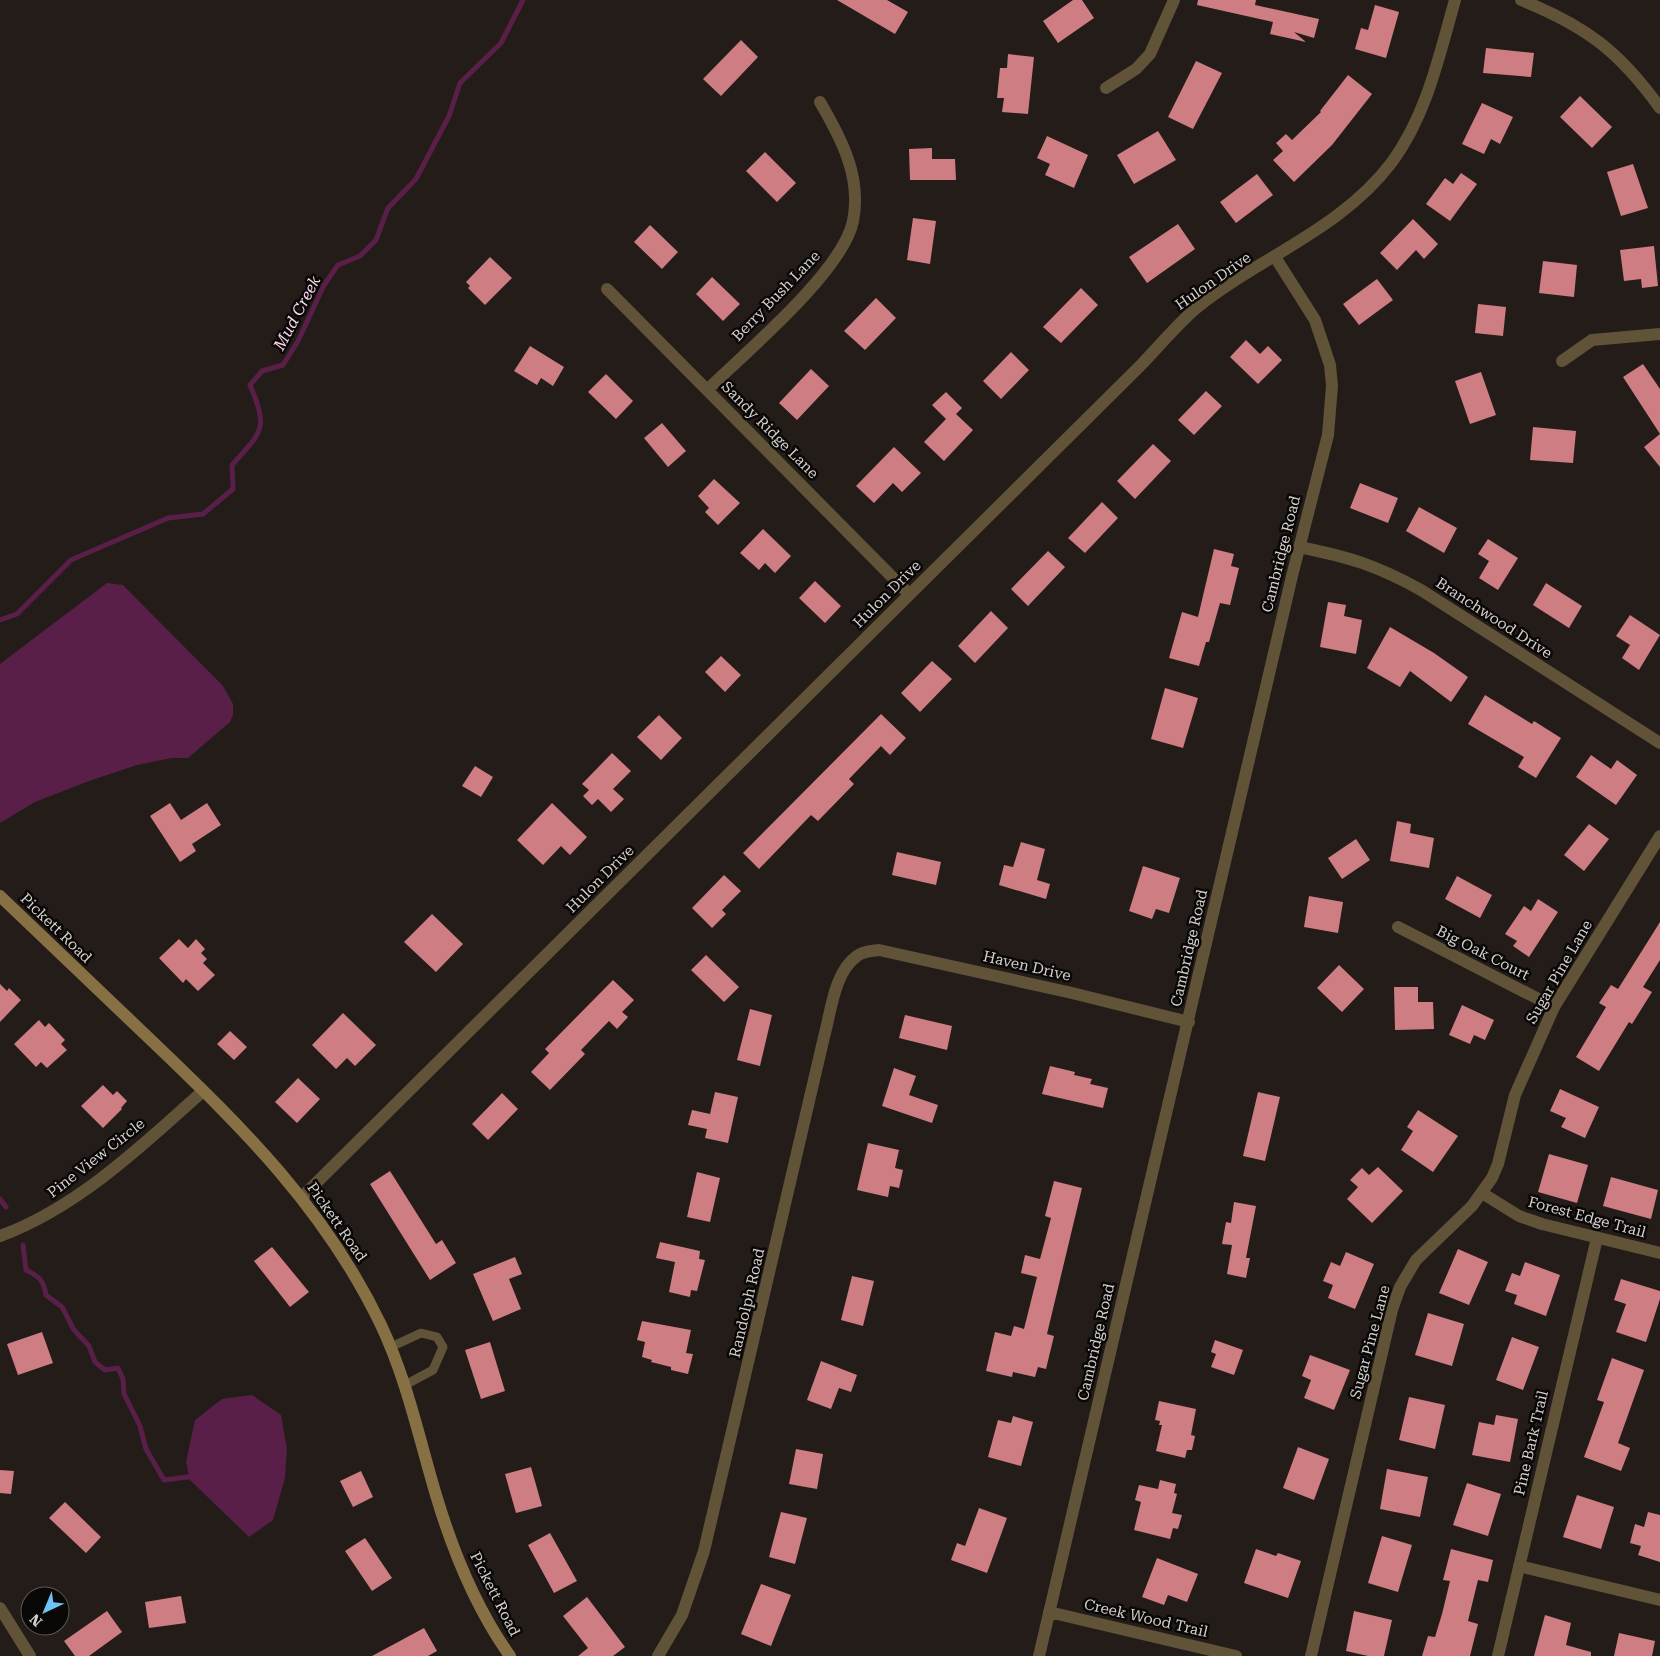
<svg xmlns="http://www.w3.org/2000/svg" width="1660" height="1656" viewBox="0 0 1660 1656" font-family="'Roboto Serif',serif">
<style>
.water{fill:#591f48}
.lines{fill:none;stroke-linecap:round;stroke-linejoin:round}
.stream{stroke:#591f48;stroke-width:5}
.building{fill:#ce7d83}
.lane{stroke:#615338;stroke-width:9}
.street{stroke:#615338;stroke-width:12}
.secondary{stroke:#877144;stroke-width:12}
.labels{text-anchor:middle;dominant-baseline:central;stroke-width:5;stroke-linejoin:round;paint-order:stroke}
.street-label{font-size:15px;fill:#d5d0ce;stroke:#0a0806}
.water-label{font-size:16px;font-style:italic;fill:#fcd6ed;stroke:#0a0806}
</style>
<rect width="100%" height="100%" fill="#231c19"/>
<path class="water" d="M107 583 123 585 223 686 233 704V715L230 722 188 758H172L137 765 89 781 35 802 0 823V664Z
M252 1395 281 1415 287 1449 285 1478 273 1520 249 1537 190 1480 186 1462 195 1420 222 1399Z"/>
<g class="lines">
<path class="stream" d="M0 620 17 614 71 560 168 518 203 514 233 489 232 465C262 431 269 430 250 385L262 371 283 365 298 341 324 285 338 265 360 256 376 240 388 208 416 179 449 116 460 83 501 43 523 0
M0 1199 6 1207
M23 1245 26 1270C39 1276 44 1281 46 1295L62 1307 74 1330 89 1346 95 1362 105 1370 118 1368 123 1379 124 1394 140 1426 146 1449 164 1480 195 1476"/>
</g>
<path class="building" d="M837 0H887L908 12 895 34Z
M1073 0H1082L1094 18 1058 43 1043 21Z
M1198 0H1256L1255 5 1319 19 1314 38 1294 32 1306 42 1270 34 1273 22 1197 5Z
M1375 5 1399 12 1386 58 1355 49 1361 28 1368 30Z
M741 40 758 57 721 96 703 79Z
M1486 48 1534 53 1531 77 1483 73Z
M1008 54 1034 57 1028 114 1002 112 1004 98H997L1000 68H1007Z
M1196 61 1222 73 1193 129 1168 117Z
M1348 75 1372 94 1332 145 1294 182 1273 160 1283 151 1276 143 1286 134 1292 140 1321 112 1320 111Z
M1580 96 1612 127 1592 148 1560 117Z
M1482 103 1513 117 1500 144 1491 139 1484 154 1462 144Z
M1158 131 1176 160 1134 184 1117 155Z
M1047 136 1088 155 1074 188 1045 175 1050 164 1037 158Z
M932 148V159H955L956 180H910L909 149Z
M765 152 796 183 777 202 746 171Z
M1633 164 1648 208 1621 216 1607 172Z
M1461 173 1477 184 1450 221 1426 204 1445 178 1453 184Z
M1257 174 1273 195 1236 223 1220 202Z
M913 218 936 221 930 264 907 260Z
M1413 219 1438 244 1424 259 1416 250 1397 270 1380 253Z
M1178 224 1195 249 1147 283 1129 257Z
M650 225 678 252 662 269 634 242Z
M1654 246 1658 286 1642 288 1641 279 1624 281 1620 250Z
M490 257 512 278 485 305 468 288 470 286 466 282Z
M1543 261 1577 265 1574 297 1539 293Z
M712 277 740 304 723 321 696 294Z
M1377 279 1393 300 1359 325 1343 304Z
M1081 288 1098 305 1061 343 1043 327Z
M876 298 896 318 865 350 844 331Z
M1478 304 1506 307 1503 336 1475 333Z
M1246 340 1260 354 1268 346 1282 360 1258 384 1230 357Z
M530 346 564 367 553 386 541 378 537 385 514 371Z
M1011 352 1029 370 1001 399 983 381Z
M1643 364 1660 389V467L1644 447 1660 434 1623 377Z
M811 369 829 386 797 420 779 403Z
M1481 372 1496 415 1470 424 1455 381Z
M606 374 633 401 616 419 588 392Z
M1206 391 1222 406 1194 435 1178 420Z
M946 392 962 408 956 414 973 430 944 461 924 442 946 419 932 405Z
M662 423 686 451 668 467 644 438Z
M1533 427 1576 431 1573 463 1530 460Z
M1153 444 1171 461 1135 499 1117 481Z
M894 447 921 473 902 492 893 483 874 503 856 486Z
M714 479 740 503 718 525 705 512 709 508 698 496Z
M1360 483 1398 498 1388 523 1350 508Z
M1102 502 1118 518 1085 553 1068 538Z
M1419 507 1457 528 1444 553 1406 531Z
M763 529 791 556 775 573 765 563 759 570 740 553Z
M1488 539 1518 558 1498 590 1479 578 1489 561 1478 554Z
M1214 549 1234 554 1231 566 1239 568 1230 605 1220 603 1209 642H1206L1199 666 1169 658 1182 612 1198 617Z
M1048 551 1065 567 1028 606 1011 589Z
M815 581 841 606 825 623 799 598Z
M1546 583 1582 606 1569 628 1533 605Z
M1328 602 1346 605 1344 616 1362 620 1356 654 1320 647Z
M991 611 1008 628 975 663 958 646Z
M1630 615 1660 635 1639 670 1622 658 1630 645 1616 636Z
M1390 627 1434 653 1468 677 1451 702 1410 671 1400 687 1367 668Z
M721 656 741 675 725 692 705 672Z
M932 661 952 679 920 712 901 693Z
M1165 688 1198 698 1183 748 1151 739Z
M1485 695 1532 724 1534 721 1561 738 1536 778 1518 767 1524 757 1468 724Z
M881 714 906 738 890 755 881 746 849 779 854 784 818 821 811 815 759 869 743 853Z
M659 715 682 738 661 760 637 737Z
M612 753 631 771 613 789 624 799 611 812 598 799 592 805 583 796 589 790 582 784Z
M1591 755 1611 769 1617 760 1637 775 1616 805 1576 777Z
M475 766 493 777 481 797 462 786Z
M170 803 181 820 207 803 221 825 192 844 196 851 180 862 150 816Z
M552 803 587 837 570 855 561 846 543 865 517 840Z
M1397 821 1411 824 1410 833 1434 838 1429 868 1390 861Z
M1589 824 1609 839 1584 871 1564 855Z
M1356 839 1370 860 1342 879 1328 858Z
M1021 842 1045 849 1037 880 1050 884 1046 899 999 885 1004 865 1013 867Z
M897 852 941 862 936 885 892 875Z
M1143 866 1180 878 1169 913 1156 909 1152 919 1129 911Z
M724 875 741 891 722 910 726 914 712 928 692 908Z
M1457 876 1492 895 1480 918 1445 899Z
M1309 896 1343 902 1338 933 1304 927Z
M1538 899 1558 912 1529 957 1513 946 1517 941 1505 934 1524 906 1531 911Z
M432 914 463 944 436 972 404 942Z
M1660 922V960L1643 987 1652 992 1632 1024 1629 1022 1599 1071 1576 1057 1606 1007 1599 1003 1611 985 1618 989Z
M179 939 188 948 196 939 205 949 201 953 207 959 203 963 215 975 198 991 186 979 183 983 159 958Z
M706 955 739 987 724 1002 691 970Z
M1339 965 1364 989 1342 1012 1317 988Z
M613 980 634 1000 622 1012 628 1017 617 1029 609 1021 581 1050 585 1054 550 1090 531 1072 549 1053 545 1049Z
M0 984 7 991 9 988 21 1000 0 1022Z
M1394 987H1418V1002H1433L1434 1029 1395 1030Z
M1462 1005 1494 1020 1485 1040 1474 1035 1470 1044 1449 1035Z
M750 1009 772 1015 760 1066 737 1060Z
M343 1013 376 1045 355 1066 347 1058 336 1069 312 1045Z
M905 1015 952 1026 947 1050 899 1038Z
M39 1020 45 1027 49 1023 65 1040 61 1044 67 1050 47 1068 41 1062 36 1067 14 1044Z
M230 1031 247 1047 234 1060 217 1044Z
M1050 1066 1075 1072 1074 1075 1092 1079 1090 1084 1108 1088 1103 1108 1042 1094Z
M894 1068 916 1076 909 1095 938 1105 932 1123 882 1106Z
M298 1078 320 1099 297 1123 275 1102Z
M103 1085 113 1095 117 1091 127 1101 121 1108 122 1109 103 1128 81 1106Z
M1560 1089 1599 1107 1585 1138 1561 1127 1566 1118 1550 1111Z
M715 1092 738 1097 728 1143 705 1138 707 1129 688 1125 692 1110 710 1114Z
M1258 1092 1280 1097 1265 1161 1243 1156Z
M502 1093 518 1109 488 1140 472 1124Z
M1418 1110 1458 1136 1433 1172 1401 1150 1413 1131 1407 1127Z
M868 1143 899 1150 895 1168 903 1170 899 1188 890 1186 888 1197 857 1190Z
M1549 1154 1588 1165 1577 1203 1538 1192Z
M1378 1167 1403 1191 1372 1223 1347 1199 1358 1187 1350 1180 1362 1168 1369 1175Z
M390 1171 436 1244 442 1240 456 1263 430 1280 370 1184Z
M697 1172 720 1178 710 1222 687 1217Z
M1611 1177 1658 1190 1651 1219 1603 1206Z
M1054 1181 1082 1188 1047 1334 1054 1336 1046 1369 1038 1367 1035 1377 1013 1372 1012 1377 986 1371 995 1332 1011 1336 1014 1326 1024 1329 1037 1277 1021 1273 1025 1255 1040 1259 1051 1218 1045 1216Z
M1234 1202 1256 1206 1246 1258H1250L1246 1278 1227 1274 1232 1245 1222 1244 1226 1222 1231 1223Z
M660 1242 700 1251 699 1259 705 1260 697 1291 691 1290 690 1297 669 1292 675 1262 656 1258Z
M272 1247 309 1292 290 1307 254 1261Z
M1458 1249 1488 1262 1469 1305 1439 1293Z
M1346 1252 1374 1264 1355 1309 1328 1298 1333 1285 1323 1281 1331 1262 1340 1266Z
M515 1257 522 1274 509 1279 521 1309 493 1321 473 1274Z
M1525 1262 1560 1275 1546 1316 1514 1304 1517 1295 1505 1291 1512 1273 1520 1276Z
M852 1276 874 1281 863 1326 841 1320Z
M1621 1279 1660 1291V1299L1646 1342 1616 1332 1626 1304 1614 1300Z
M1428 1313 1464 1324 1452 1366 1415 1355Z
M642 1321 691 1330 686 1353 693 1354 688 1374 671 1370V1367L651 1362 652 1360 642 1357 645 1342 637 1340Z
M42 1332 53 1363 18 1375 7 1344Z
M1512 1337 1539 1347 1523 1390 1496 1380Z
M1215 1340 1243 1350 1234 1375 1211 1367 1216 1354 1211 1352Z
M490 1342 505 1391 481 1399 465 1350Z
M1310 1355 1350 1370 1334 1410 1304 1398 1311 1380 1302 1376Z
M1612 1358 1644 1370 1618 1443 1630 1448 1621 1471 1584 1457 1604 1402 1597 1400Z
M821 1361 857 1375 851 1392 839 1388 831 1409 807 1400Z
M1409 1397 1445 1405 1435 1449 1399 1440Z
M1159 1401 1196 1409 1191 1435 1195 1436 1192 1450H1187L1185 1458 1156 1451 1162 1425H1159L1160 1421 1155 1420Z
M1496 1415 1518 1419 1510 1462 1472 1455 1479 1422 1494 1425Z
M1013 1416 1033 1422 1021 1466 988 1457 998 1420 1011 1423Z
M1298 1447 1329 1459 1314 1500 1283 1488Z
M796 1449 823 1454 817 1489 789 1484Z
M531 1467 542 1506 516 1513 505 1474Z
M1387 1469 1428 1477 1420 1517 1380 1509Z
M0 1470 14 1471 11 1494 0 1493Z
M361 1471 373 1497 353 1507 340 1481Z
M1160 1480 1176 1484 1174 1493 1177 1494 1172 1513 1182 1515 1178 1529 1173 1528 1170 1539 1134 1530 1141 1502 1135 1500 1139 1485 1158 1489Z
M1467 1483 1501 1494 1488 1536 1453 1525Z
M1577 1495 1614 1507 1601 1549 1563 1537Z
M65 1502 101 1537 86 1553 49 1518Z
M979 1508 1007 1518 987 1573 951 1560 957 1543 965 1546Z
M781 1512 807 1518 795 1564 769 1557Z
M1648 1512 1660 1515V1562L1638 1555 1641 1546 1630 1543 1635 1524 1644 1527Z
M550 1533 577 1581 554 1593 528 1545Z
M1382 1536 1412 1545 1398 1592 1368 1583Z
M365 1538 392 1578 372 1591 345 1551Z
M1256 1549 1276 1556 1278 1553 1301 1561 1288 1598 1244 1583Z
M1451 1549 1493 1560 1488 1582 1478 1580 1468 1621 1478 1624 1470 1656H1422L1428 1636 1435 1637 1442 1614 1450 1581 1443 1580Z
M1157 1558 1198 1574 1187 1602 1168 1595 1164 1605 1142 1597Z
M761 1584 791 1595 771 1646 741 1634Z
M181 1596 186 1623 149 1628 145 1602Z
M587 1597 625 1647 613 1656H578L588 1648 563 1616Z
M107 1611 122 1632 89 1656H75L64 1641Z
M1354 1611 1392 1620 1384 1656H1368L1346 1651Z
M1545 1615 1571 1623 1566 1645 1591 1652V1656H1534Z
M424 1628 437 1651 428 1656H372Z
M1619 1633 1655 1641 1652 1656H1614Z"/>
<g class="lines">
<path class="lane" d="M391 1347 421 1333 437 1337 443 1347 433 1370 405 1385"/>
<path class="street" d="M1521 0C1586 26 1620 52 1660 108
M1106 88 1136 69 1150 54 1174 0
M607 289 909 594
M1562 361 1592 340 1660 334
M707 390C746 352 843 271 853 221 862 177 841 138 820 102
M1299 547C1349 557 1376 565 1421 590L1660 743
M1398 927 1554 1007
M1482 1193 1519 1216 1542 1224 1660 1253
M302 1197 1142 364C1159 346 1176 326 1195 309 1259 257 1341 230 1392 162 1427 114 1439 56 1455 0
M0 1236C77 1208 143 1145 203 1091
M1519 1566 1660 1600
M0 1608 30 1656
M1049 1612 1236 1656
M658 1656 682 1615 704 1551 824 1037C831 1012 834 972 857 956 863 951 872 951 879 950L1072 993 1189 1022
M1039 1656 1292 576 1328 435 1332 386 1330 365 1315 320 1275 257
M1311 1656 1392 1310 1400 1287 1416 1260 1472 1206 1492 1178 1498 1164 1515 1095 1554 1007 1660 836
M1498 1656 1597 1238"/>
<path class="secondary" d="M0 896C51 945 102 994 153 1042 244 1129 326 1210 381 1325 407 1380 419 1438 436 1495 453 1552 475 1607 510 1656"/>
</g>
<g class="labels">
<g class="street-label">
<text transform="translate(1213 281) rotate(-35)">Hulon Drive</text>
<text transform="translate(776 296) rotate(-46)">Berry Bush Lane</text>
<text transform="translate(770 430) rotate(45)">Sandy Ridge Lane</text>
<text transform="translate(1281 554) rotate(-76)">Cambridge Road</text>
<text transform="translate(887 594) rotate(-45)">Hulon Drive</text>
<text transform="translate(1494 618) rotate(33)">Branchwood Drive</text>
<text transform="translate(600 879) rotate(-45)">Hulon Drive</text>
<text transform="translate(56 928) rotate(44)">Pickett Road</text>
<text transform="translate(1189 948) rotate(-77)">Cambridge Road</text>
<text transform="translate(1483 953) rotate(27)">Big Oak Court</text>
<text transform="translate(1027 966) rotate(13)">Haven Drive</text>
<text transform="translate(1559 972) rotate(-60)">Sugar Pine Lane</text>
<text transform="translate(96 1158) rotate(-38)">Pine View Circle</text>
<text transform="translate(1587 1217) rotate(15)">Forest Edge Trail</text>
<text transform="translate(337 1222) rotate(55)">Pickett Road</text>
<text transform="translate(747 1303) rotate(-77)">Randolph Road</text>
<text transform="translate(1096 1342) rotate(-77)">Cambridge Road</text>
<text transform="translate(1370 1342) rotate(-75)">Sugar Pine Lane</text>
<text transform="translate(1531 1443) rotate(-77)">Pine Bark Trail</text>
<text transform="translate(495 1594) rotate(63)">Pickett Road</text>
<text transform="translate(1146 1618) rotate(13)">Creek Wood Trail</text>
</g>
<g class="water-label">
<text transform="translate(297 313) rotate(-62)">Mud Creek</text>
</g>
</g>
<g transform="translate(45 1611) rotate(224)"><circle r="24" fill="#0a0806" stroke="#5b5856"/>
<path d="M0-4L9 19L0 12L-9 19Z" fill="#6fc2f4"/>
<text y="-8" font-size="14" font-weight="bold" text-anchor="middle" fill="#d5d0ce">N</text>
</g>
</svg>
